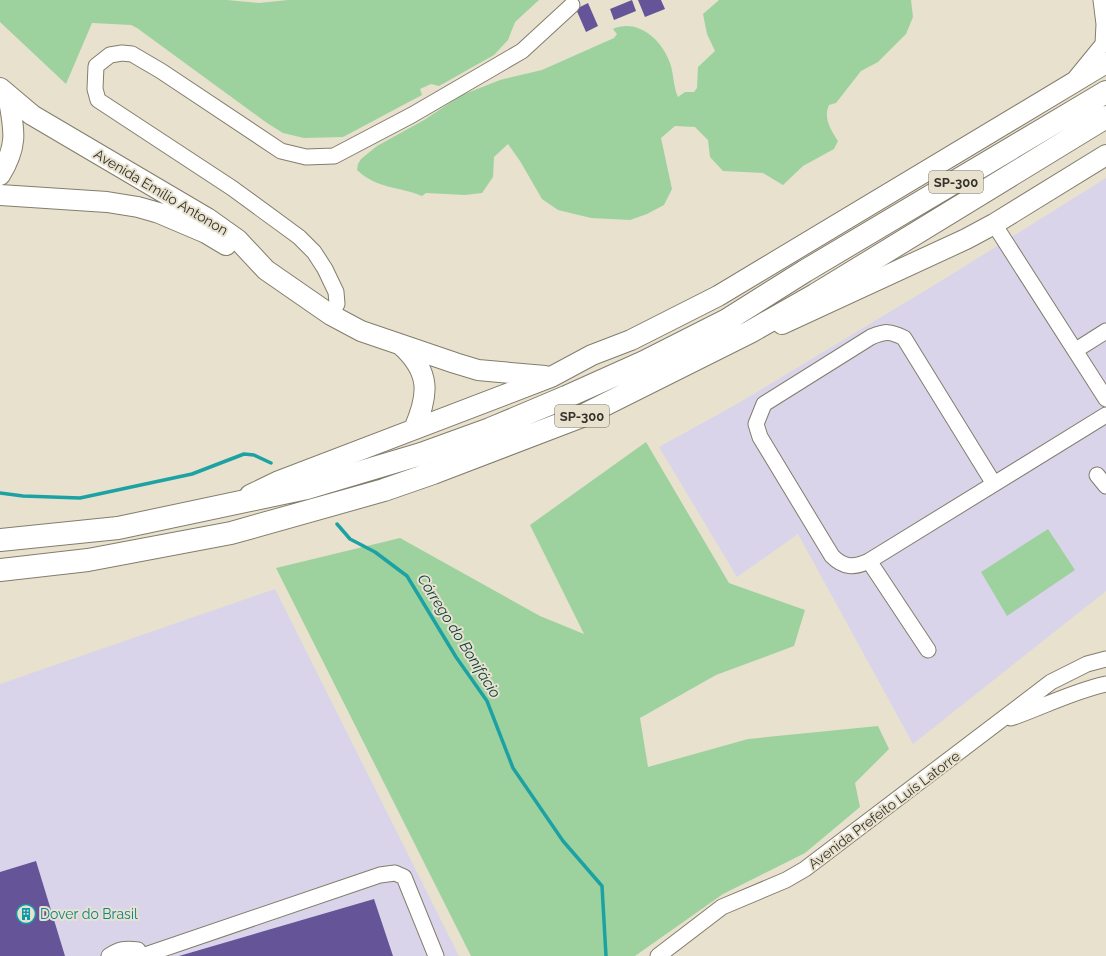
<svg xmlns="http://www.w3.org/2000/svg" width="1106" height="956" viewBox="0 0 1106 956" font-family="Raleway,sans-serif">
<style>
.industrial{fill:#d9d4ea}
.green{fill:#9dd29f}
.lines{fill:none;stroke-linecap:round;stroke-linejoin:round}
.stream{stroke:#1da2a3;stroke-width:3.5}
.building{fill:#655598}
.minor-casing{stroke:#837d6c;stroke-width:17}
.major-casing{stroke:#837d6c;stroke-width:22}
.highway-casing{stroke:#837d6c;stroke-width:24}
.minor{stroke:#fff;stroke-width:15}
.major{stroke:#fff;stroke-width:20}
.highway{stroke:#fff;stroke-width:22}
.labels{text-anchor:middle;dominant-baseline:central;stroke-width:4;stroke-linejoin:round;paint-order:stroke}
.shield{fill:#e8e1ce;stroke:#69665a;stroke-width:1}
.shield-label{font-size:13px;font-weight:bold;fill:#333129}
.street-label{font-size:14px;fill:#333129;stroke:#e8e1ce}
.culture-label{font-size:14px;fill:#0d838f;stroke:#e8e1ce;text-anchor:start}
.water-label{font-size:15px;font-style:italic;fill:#033d3e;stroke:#e8e1ce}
</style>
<rect width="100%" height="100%" fill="#e8e1ce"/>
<path class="industrial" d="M1106 178V591L913 744 798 534 737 577 659 447 737 404 941 281Z
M275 589 459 956H0V684Z"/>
<path class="green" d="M0 0H227L259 3 288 0H539L515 22 508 40 494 55 439 86 431 84 420 89 422 95 343 137 304 138 283 133 267 123 137 28 131 25 92 23 66 84 0 22Z
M719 0H911L913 17 906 34 878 62 861 71 836 103 829 105C823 118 831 130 838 141L834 149 803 166 783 185 763 173 723 171 710 157 708 140 695 127 675 126 661 138 672 189 664 205 647 214 630 220 591 218 558 210 542 199 520 161 508 144 494 157 493 177 482 193 465 195 426 193 422 196C398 186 377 189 357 170L358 164 361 159 377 146 424 120 462 95 500 80 542 70 614 38 617 34 613 29C638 18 662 40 670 63 674 74 673 86 678 97L685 92H694L697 88 698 67 715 51 707 34 703 14Z
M646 442 729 583 805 610 794 646 716 675 640 718 648 767 748 739 878 726 889 749 855 783 860 807 805 853 723 894 635 956H471L276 568 400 538 540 616 584 634 530 525Z
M1048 529 1075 570 1007 616 981 572Z"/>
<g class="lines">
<path class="stream" d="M0 493 23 496 80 498 192 474 244 454 254 455 271 463
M337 524 350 539 375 552 407 576 456 657 487 701 513 768 563 841 602 886 606 956"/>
</g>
<path class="building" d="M632 0 636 11 614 20 610 9Z
M638 0H661L665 9 645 17Z
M588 3 598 26 586 32 576 9Z
M36 861 65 956H0V872Z
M374 899 393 956H179Z"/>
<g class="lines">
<g class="minor-casing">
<path id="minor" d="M1076 77 1103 44 1104 24 1101 0
M994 224 1106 399
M331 315 337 304 336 292 325 269 314 252 299 237 232 188 98 100 95 89 96 66 110 55 122 53 132 54 161 71 281 151 306 157 334 156 412 115 522 51 572 5
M1076 350 1106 331
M1097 475 1106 486
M994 484 904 338C890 331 886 331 871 337L764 404 756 424 760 437 832 556C844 568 854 568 869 561L1106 415
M869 561 928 650
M1011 718C1043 707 1073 691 1106 684
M109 956C119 949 126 948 138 950
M142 956 380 875 395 873 404 877 436 956
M658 956 722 907 786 880 805 869 1051 682 1087 664 1106 659"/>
</g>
<g class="major-casing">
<path id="major" d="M0 88 32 115 207 218 238 240 266 270 331 315 361 331 455 363 478 370 545 376
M0 175C19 144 14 129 8 95
M0 195 107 202 138 207 159 213 206 233 226 245
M782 324 966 239 994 224 1106 155
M401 345C431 372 429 395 414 429
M250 495 279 481 551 377 592 355 631 340 718 296 1106 63"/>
</g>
<g class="highway-casing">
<path id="highway" d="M0 540 118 528 307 488 421 454 490 429 566 397 644 362 727 320 805 271 1106 92
M0 570 88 560 231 533 384 490 433 473 582 416 750 332 815 295 1106 117"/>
</g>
<use href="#minor" class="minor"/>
<use href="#major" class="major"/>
<use href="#highway" class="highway"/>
</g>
<defs>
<g id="building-ring" transform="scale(1)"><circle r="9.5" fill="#e8e1ce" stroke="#0f9aa8" stroke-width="1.5"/><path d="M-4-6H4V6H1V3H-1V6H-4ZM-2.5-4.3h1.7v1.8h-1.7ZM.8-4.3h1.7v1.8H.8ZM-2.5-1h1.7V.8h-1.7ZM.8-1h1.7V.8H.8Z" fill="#0f9aa8"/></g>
</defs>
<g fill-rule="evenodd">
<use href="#building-ring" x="26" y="914"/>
</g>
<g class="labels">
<g class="shield">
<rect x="929" y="171" width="54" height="22" rx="3"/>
<rect x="555" y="405" width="54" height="22" rx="3"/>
</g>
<g class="shield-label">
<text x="956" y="182">SP-300</text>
<text x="582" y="416">SP-300</text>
</g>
<g class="street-label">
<text transform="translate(161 192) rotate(31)">Avenida Emílio Antonon</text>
<text transform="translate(884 810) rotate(-37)">Avenida Prefeito Luís Latorre</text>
</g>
<g class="culture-label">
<text x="40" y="914">Dover do Brasil</text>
</g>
<g class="water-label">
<text transform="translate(459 636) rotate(58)">Córrego do Bonifácio</text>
</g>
</g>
</svg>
